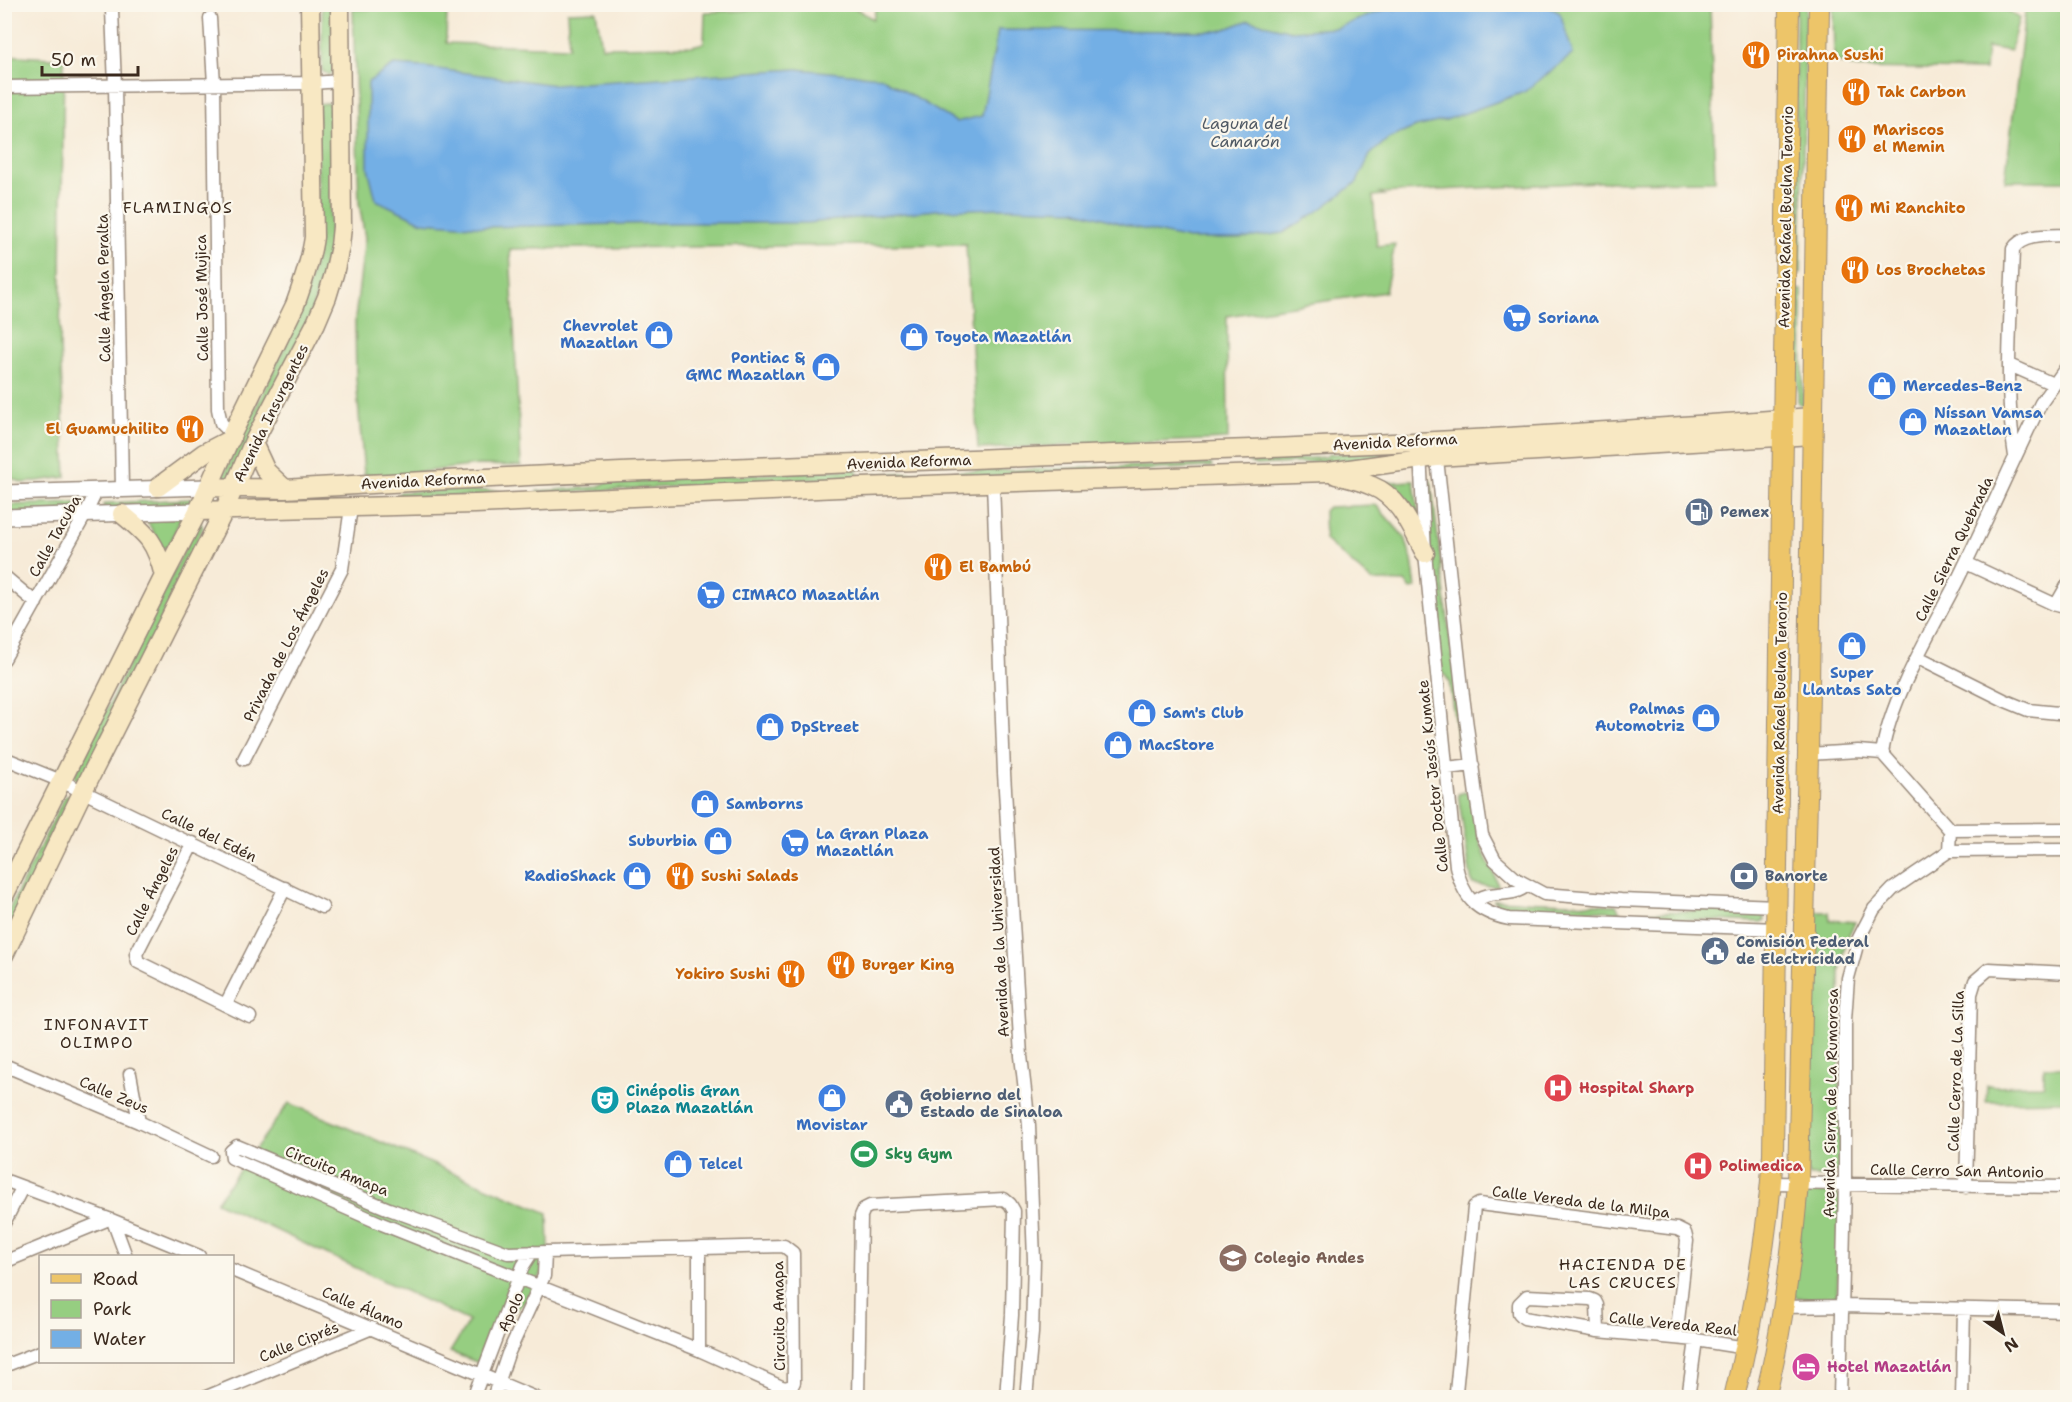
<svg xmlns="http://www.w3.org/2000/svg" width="2072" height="1402" viewBox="0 0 2072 1402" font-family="'Shantell Sans',sans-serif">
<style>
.green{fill:#96ce81;stroke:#687c50;stroke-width:1.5}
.water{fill:#73afe5;stroke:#576c82;stroke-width:1.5}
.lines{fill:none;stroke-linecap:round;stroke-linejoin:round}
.minor-casing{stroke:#998a7b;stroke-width:15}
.tertiary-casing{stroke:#998a7b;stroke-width:18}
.secondary-casing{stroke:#998a7b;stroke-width:21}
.primary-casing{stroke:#998a7b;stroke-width:22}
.minor{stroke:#fff;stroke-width:12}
.tertiary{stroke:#fff;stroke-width:15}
.secondary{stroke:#f8e8c3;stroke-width:18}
.primary{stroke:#edc569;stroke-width:20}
.labels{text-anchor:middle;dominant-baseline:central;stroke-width:4.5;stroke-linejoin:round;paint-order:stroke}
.food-label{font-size:15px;font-weight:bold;fill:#c56008;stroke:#fbf7ec;text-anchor:start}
.street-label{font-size:15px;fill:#3b2a1e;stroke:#fbf7ec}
.shop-label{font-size:15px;font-weight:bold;fill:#366cbe;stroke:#fbf7ec;text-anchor:start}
.service-label{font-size:15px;font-weight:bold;fill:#4e5e75;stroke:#fbf7ec;text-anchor:start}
.health-label{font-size:15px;font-weight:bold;fill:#be3a42;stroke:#fbf7ec;text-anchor:start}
.culture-label{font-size:15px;font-weight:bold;fill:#0d838f;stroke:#fbf7ec;text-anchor:start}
.leisure-label{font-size:15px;font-weight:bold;fill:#27864d;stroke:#fbf7ec;text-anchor:start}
.education-label{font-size:15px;font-weight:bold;fill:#785e54;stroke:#fbf7ec;text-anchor:start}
.hotel-label{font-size:15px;font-weight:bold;fill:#b23c85;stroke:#fbf7ec;text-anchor:start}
.water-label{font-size:16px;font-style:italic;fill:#4f5964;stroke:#fbf7ec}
.neighbourhood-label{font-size:16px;letter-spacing:1.5px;fill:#3b2a1e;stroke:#fbf7ec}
</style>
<rect width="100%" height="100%" fill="#fbf7ec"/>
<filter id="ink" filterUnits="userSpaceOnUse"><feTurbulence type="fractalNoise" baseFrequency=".0167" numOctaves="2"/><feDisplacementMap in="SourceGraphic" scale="12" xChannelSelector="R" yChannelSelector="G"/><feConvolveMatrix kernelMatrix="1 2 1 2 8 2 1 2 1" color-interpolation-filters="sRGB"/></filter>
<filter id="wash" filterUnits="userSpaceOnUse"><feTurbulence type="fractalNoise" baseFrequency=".008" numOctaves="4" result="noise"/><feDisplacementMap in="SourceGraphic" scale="24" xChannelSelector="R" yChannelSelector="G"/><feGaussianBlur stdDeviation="1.35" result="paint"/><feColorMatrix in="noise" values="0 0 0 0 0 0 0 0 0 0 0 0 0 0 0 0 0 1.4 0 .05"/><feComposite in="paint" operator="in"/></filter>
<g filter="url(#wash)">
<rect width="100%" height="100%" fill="#f7ebd8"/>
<path class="green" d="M780 4 855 5V8L873 19 877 4 1710 5 1715 181 1597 182 1380 193 1384 195 1373 196 1377 246 1395 244 1385 292 1227 316 1228 439 978 449 966 244 510 249 521 466 478 465 380 477 364 474 356 378 355 319 365 238 359 203 353 9 447 10 446 43 569 47 567 12 596 11 602 47 692 46 704 43 705 12 778 9Z
M1806 4 1801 273H1796V5Z
M322 5H333L335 70 329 75 322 71Z
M1833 5H1996L2019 18 2010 51 1987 47 1985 70 1857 68 1834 61Z
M2026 5H2067V181H2005Z
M4 55 64 59 60 346 66 477 23 483 4 475Z
M327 103 334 105 329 253 310 316 228 489 217 488 299 318 317 255 318 104Z
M1795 289 1802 290 1803 405 1798 403Z
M1400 451 1401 455 1400 458 1256 465 1249 462 1326 457 1329 454Z
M1211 464 1212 467 874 482 875 474Z
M857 469 858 477 538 494 537 491 597 487 607 482Z
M1429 480 1431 482 1465 759H1460L1449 681 1440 668 1425 485Z
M1414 481 1420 526 1373 485 1392 482Z
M453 490 498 491 500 496 397 497 400 492Z
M192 499 194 502 189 506 105 510 103 505 108 503Z
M81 503V511L5 514 4 505Z
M1376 505 1405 538 1412 560 1416 588 1411 589 1405 582 1372 581 1325 540 1324 511 1328 507Z
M181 517 169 547 162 548 146 519Z
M199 520 203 528 173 590 176 597 82 783 74 777 76 772Z
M1465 792 1473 797C1476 816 1477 835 1484 853 1488 865 1497 875 1498 887L1472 884 1458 794Z
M68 795 73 797 5 946 4 920 64 798Z
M1494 900 1616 905 1620 912 1561 908 1556 911C1538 911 1505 918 1494 900Z
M1699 908 1761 911 1765 920 1761 922 1650 918 1647 912 1695 911Z
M1814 912H1829L1830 920 1855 922 1846 941 1840 971V1167L1832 1176H1810L1807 1171Z
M2044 1067H2067V1101L1986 1102 1987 1086 2044 1085Z
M289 1103 548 1213 549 1248 541 1275 524 1303 506 1318 482 1364 450 1352 469 1321 216 1202Z
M1811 1191 1836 1193 1842 1202 1837 1295 1827 1301 1798 1298 1793 1293 1803 1197Z"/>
<path class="water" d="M1544 4 1560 13 1573 54 1524 92 1446 120 1416 127 1388 139 1370 155 1357 182 1317 212 1283 233 1239 239H1188L1133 227 1075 210 1006 208 937 210 807 223H672L484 227 422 222 376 200 368 168V82L394 65 423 67 555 85 797 69 881 77 956 122 982 116 998 30 1220 31 1249 20 1291 31 1336 28 1384 10 1427 5Z"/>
</g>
<g filter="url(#ink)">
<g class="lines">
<g class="minor-casing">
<path id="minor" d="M112 10 115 86 122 489
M210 18 214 84 218 409 221 423 232 434
M4 87 312 83 341 81
M2010 365 2053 384
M1436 450 1462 688 1476 795 1482 835 1495 860 1516 879 1544 894 1621 900 1777 906
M1420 452 1425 553 1456 866C1463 898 1476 912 1509 919L1777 929
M2015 456C2004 389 2011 318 2013 249 2023 233 2050 236 2068 235
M993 483 1004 773 1021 1056 1029 1125 1034 1260 1032 1333 1026 1398
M1966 563 2056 605 2068 608
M4 576 36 603
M2056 605 2068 584
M1918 657 2006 701 2028 710 2068 714
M4 659 85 515 97 490
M1882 753C1891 697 1931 632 1957 581 1986 522 2012 462 2041 403L2068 365
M1808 754 1858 751 1882 753 1950 830 1949 851
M4 758 61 781 322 907
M244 759 342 569 351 508
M1446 768 1473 765
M1950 830 2068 829
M193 843 136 954 138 962 250 1017
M1949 851 2068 850
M1474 903C1488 888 1511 899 1526 886
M226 1004 285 888
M4 1065 139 1122 211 1156
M130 1074 139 1122
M237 1146 389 1209 508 1253 784 1246 793 1253 794 1382 792 1386 784 1388 699 1350 382 1224 232 1158 231 1151Z
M4 1180 109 1219 199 1256
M1771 1183 2068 1187
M1966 1187 1971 994 1975 981 1989 969 2068 973
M113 1221 126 1256
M4 1223 22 1188
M4 1262 109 1219
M232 1270 536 1398
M1783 1307 1843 1306 2068 1311
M1598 1331 1597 1305 1595 1301 1590 1299 1527 1296 1519 1304V1313L1524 1318 1598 1331 1696 1340 1746 1348
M699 1350V1249
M4 1366 40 1352
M204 1398 372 1328
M468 1398 475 1393 523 1266 532 1252
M493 1398 508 1354 544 1276 545 1253
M858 1398 861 1216 864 1209 870 1206 1004 1199 1010 1204 1014 1211 1012 1315 1006 1398
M1483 1398 1458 1395 1456 1392 1474 1207 1479 1204 1677 1229 1685 1233 1687 1241 1676 1338
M1688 1398 1696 1340
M1840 1398 1845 1184V1020L1848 978 1859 938 1874 909 1893 889 1949 851
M1962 1398 1964 1309"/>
</g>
<g class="tertiary-casing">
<path id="tertiary" d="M4 493 208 487
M4 517 198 511"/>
</g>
<g class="secondary-casing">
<path id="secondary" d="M253 443 266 471 285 489
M1336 475C1348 478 1361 481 1372 486 1400 497 1412 529 1425 553
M158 487 204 453 231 439
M208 487 285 489C661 466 1038 459 1414 442 1547 436 1680 426 1813 417
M198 511 475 504 862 487 1328 472 1436 457 1813 435
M122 514C148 535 156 542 164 576
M4 896 164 576 198 511 232 434 295 305C303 283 311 260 314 237L310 4
M4 955 83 791 224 511 253 443 316 323 327 297 334 274 340 246 342 227 340 4"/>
</g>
<g class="primary-casing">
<path id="primary" d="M1734 1398C1753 1318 1768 1236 1773 1154L1789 4
M1765 1398C1783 1328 1792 1255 1798 1183L1808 754 1819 4"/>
</g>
<use href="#minor" class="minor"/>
<use href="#tertiary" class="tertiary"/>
<use href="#secondary" class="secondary"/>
<use href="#primary" class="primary"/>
</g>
</g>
<defs>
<g id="restaurant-disc" transform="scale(1.5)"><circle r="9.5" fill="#e8710a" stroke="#fbf7ec"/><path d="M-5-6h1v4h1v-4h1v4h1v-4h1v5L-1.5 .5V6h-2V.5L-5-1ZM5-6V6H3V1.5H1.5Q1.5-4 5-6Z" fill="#fff"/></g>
<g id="supermarket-disc" transform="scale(1.5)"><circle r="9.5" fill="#3f7fe0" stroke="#fbf7ec"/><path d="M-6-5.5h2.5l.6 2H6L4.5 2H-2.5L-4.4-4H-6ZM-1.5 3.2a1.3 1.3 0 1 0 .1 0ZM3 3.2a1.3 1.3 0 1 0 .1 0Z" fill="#fff"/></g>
<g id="shop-disc" transform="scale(1.5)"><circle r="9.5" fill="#3f7fe0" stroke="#fbf7ec"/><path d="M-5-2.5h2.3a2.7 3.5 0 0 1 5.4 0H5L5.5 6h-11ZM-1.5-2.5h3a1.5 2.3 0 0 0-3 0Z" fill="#fff"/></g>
<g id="fuel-disc" transform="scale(1.5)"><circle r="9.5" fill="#5c6f8a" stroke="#fbf7ec"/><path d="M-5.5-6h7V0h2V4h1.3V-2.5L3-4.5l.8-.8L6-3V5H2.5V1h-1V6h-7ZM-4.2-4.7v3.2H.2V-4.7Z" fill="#fff"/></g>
<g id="bank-disc" transform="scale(1.5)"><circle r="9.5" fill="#5c6f8a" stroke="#fbf7ec"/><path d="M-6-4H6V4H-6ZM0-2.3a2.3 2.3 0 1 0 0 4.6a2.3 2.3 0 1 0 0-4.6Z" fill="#fff"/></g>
<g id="civic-disc" transform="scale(1.5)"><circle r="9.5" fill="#5c6f8a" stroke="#fbf7ec"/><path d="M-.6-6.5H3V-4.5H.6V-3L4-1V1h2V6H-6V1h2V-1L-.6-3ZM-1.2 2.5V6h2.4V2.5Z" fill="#fff"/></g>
<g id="hospital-disc" transform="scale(1.5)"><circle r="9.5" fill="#e0444e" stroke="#fbf7ec"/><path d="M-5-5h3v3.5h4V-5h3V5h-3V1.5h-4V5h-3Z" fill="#fff"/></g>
<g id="theatre-disc" transform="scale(1.5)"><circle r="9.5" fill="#0f9aa8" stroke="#fbf7ec"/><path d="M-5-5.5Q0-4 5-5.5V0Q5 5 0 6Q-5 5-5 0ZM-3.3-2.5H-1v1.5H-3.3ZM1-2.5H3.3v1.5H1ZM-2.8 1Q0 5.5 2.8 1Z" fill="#fff"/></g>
<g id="stadium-disc" transform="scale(1.5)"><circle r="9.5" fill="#2e9e5b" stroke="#fbf7ec"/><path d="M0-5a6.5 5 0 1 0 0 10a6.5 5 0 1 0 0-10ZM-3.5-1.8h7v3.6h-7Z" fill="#fff"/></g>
<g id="school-disc" transform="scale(1.5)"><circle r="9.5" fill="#8d6e63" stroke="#fbf7ec"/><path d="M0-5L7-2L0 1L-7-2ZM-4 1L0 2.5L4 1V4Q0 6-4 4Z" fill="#fff"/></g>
<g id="hotel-disc" transform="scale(1.5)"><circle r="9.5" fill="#d1479c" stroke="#fbf7ec"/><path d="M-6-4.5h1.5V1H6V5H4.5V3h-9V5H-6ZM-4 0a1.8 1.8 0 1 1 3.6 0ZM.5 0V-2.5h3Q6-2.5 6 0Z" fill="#fff"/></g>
</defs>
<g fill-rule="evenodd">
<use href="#restaurant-disc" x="1756" y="55"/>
<use href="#restaurant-disc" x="1856" y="92"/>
<use href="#restaurant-disc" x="1852" y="139"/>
<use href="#restaurant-disc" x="1849" y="208"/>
<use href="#restaurant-disc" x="1855" y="270"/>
<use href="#supermarket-disc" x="1517" y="318"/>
<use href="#shop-disc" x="659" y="335"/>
<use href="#shop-disc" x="914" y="337"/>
<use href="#shop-disc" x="826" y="367"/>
<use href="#shop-disc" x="1882" y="386"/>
<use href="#shop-disc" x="1913" y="422"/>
<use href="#restaurant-disc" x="190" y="429"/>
<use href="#fuel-disc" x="1699" y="512"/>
<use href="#restaurant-disc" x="938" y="567"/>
<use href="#supermarket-disc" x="711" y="595"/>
<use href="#shop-disc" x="1852" y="646"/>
<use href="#shop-disc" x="1142" y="713"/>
<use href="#shop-disc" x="1706" y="718"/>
<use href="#shop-disc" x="770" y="727"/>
<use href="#shop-disc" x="1118" y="745"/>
<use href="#shop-disc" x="705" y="804"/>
<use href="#shop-disc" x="718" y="841"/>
<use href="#supermarket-disc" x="795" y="843"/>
<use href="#shop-disc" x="637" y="876"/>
<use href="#restaurant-disc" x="680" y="876"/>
<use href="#bank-disc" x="1744" y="876"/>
<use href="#civic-disc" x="1715" y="951"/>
<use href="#restaurant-disc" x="841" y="965"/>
<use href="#restaurant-disc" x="791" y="974"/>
<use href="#hospital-disc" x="1558" y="1088"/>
<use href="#shop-disc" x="832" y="1098"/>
<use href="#theatre-disc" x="605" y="1100"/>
<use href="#civic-disc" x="899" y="1104"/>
<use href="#stadium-disc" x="864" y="1154"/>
<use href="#shop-disc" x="678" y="1164"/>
<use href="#hospital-disc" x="1698" y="1166"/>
<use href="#school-disc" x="1233" y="1258"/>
<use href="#hotel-disc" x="1806" y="1367"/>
</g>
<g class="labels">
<g class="food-label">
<text x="1777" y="55">Pirahna Sushi</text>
<text x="1877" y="92">Tak Carbon</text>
<text x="1873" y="130">Mariscos<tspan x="1873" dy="17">el Memin</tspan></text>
<text x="1870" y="208">Mi Ranchito</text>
<text x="1876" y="270">Los Brochetas</text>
<text x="169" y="429" text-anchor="end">El Guamuchilito</text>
<text x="959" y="567">El Bambú</text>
<text x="701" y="876">Sushi Salads</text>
<text x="862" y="965">Burger King</text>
<text x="770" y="974" text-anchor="end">Yokiro Sushi</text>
</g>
<g class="street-label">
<text transform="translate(1786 217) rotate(-89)">Avenida Rafael Buelna Tenorio</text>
<text transform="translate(104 288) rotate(-91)">Calle Ángela Peralta</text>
<text transform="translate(202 298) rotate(-91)">Calle José Mujica</text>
<text transform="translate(271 413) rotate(-64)">Avenida Insurgentes</text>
<text transform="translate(1395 442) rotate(-3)">Avenida Reforma</text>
<text transform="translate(909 462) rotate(-2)">Avenida Reforma</text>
<text transform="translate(423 481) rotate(-3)">Avenida Reforma</text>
<text transform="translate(55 536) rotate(-61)">Calle Tacuba</text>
<text transform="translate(1954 549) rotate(-64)">Calle Sierra Quebrada</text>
<text transform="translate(286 645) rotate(-63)">Privada de Los Ángeles</text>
<text transform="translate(1780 703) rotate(-89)">Avenida Rafael Buelna Tenorio</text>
<text transform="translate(1433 776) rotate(-96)">Calle Doctor Jesús Kumate</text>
<text transform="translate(209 835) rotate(26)">Calle del Edén</text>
<text transform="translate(152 891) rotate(-63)">Calle Ángeles</text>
<text transform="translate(999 942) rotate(-93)">Avenida de la Universidad</text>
<text transform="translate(1956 1071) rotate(-88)">Calle Cerro de La Silla</text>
<text transform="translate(114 1095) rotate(23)">Calle Zeus</text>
<text transform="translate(1831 1103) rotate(-89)">Avenida Sierra de La Rumorosa</text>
<text transform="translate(337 1171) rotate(22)">Circuito Amapa</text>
<text transform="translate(1957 1171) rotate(1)">Calle Cerro San Antonio</text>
<text transform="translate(1581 1202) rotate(7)">Calle Vereda de la Milpa</text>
<text transform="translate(363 1308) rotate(23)">Calle Álamo</text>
<text transform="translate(511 1312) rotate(-66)">Apolo</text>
<text transform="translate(779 1316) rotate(-91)">Circuito Amapa</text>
<text transform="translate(1673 1324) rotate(6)">Calle Vereda Real</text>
<text transform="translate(299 1342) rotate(-22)">Calle Ciprés</text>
</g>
<g class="shop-label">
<text x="1538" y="318">Soriana</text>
<text x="638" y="326" text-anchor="end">Chevrolet<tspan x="638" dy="17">Mazatlan</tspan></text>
<text x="935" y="337">Toyota Mazatlán</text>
<text x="805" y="358" text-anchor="end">Pontiac &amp;<tspan x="805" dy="17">GMC Mazatlan</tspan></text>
<text x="1903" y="386">Mercedes-Benz</text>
<text x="1934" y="413">Níssan Vamsa<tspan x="1934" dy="17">Mazatlan</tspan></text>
<text x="732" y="595">CIMACO Mazatlán</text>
<text x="1852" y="673" text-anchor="middle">Super<tspan x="1852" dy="17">Llantas Sato</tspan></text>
<text x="1685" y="709" text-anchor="end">Palmas<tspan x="1685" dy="17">Automotriz</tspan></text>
<text x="1163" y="713">Sam's Club</text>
<text x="791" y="727">DpStreet</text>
<text x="1139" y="745">MacStore</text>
<text x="726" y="804">Samborns</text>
<text x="816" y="834">La Gran Plaza<tspan x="816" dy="17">Mazatlán</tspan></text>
<text x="697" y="841" text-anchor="end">Suburbia</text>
<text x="616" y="876" text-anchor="end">RadioShack</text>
<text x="832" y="1125" text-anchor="middle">Movistar</text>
<text x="699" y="1164">Telcel</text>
</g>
<g class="service-label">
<text x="1720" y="512">Pemex</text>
<text x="1765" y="876">Banorte</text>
<text x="1736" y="942">Comisión Federal<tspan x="1736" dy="17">de Electricidad</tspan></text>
<text x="920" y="1095">Gobierno del<tspan x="920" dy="17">Estado de Sinaloa</tspan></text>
</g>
<g class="health-label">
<text x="1579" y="1088">Hospital Sharp</text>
<text x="1719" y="1166">Polimedica</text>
</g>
<g class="culture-label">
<text x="626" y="1091">Cinépolis Gran<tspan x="626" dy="17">Plaza Mazatlán</tspan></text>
</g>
<g class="leisure-label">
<text x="885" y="1154">Sky Gym</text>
</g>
<g class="education-label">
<text x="1254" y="1258">Colegio Andes</text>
</g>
<g class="hotel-label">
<text x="1827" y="1367">Hotel Mazatlán</text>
</g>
<g class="water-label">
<text x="1245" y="123">Laguna del<tspan x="1245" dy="18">Camarón</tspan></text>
</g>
<g class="neighbourhood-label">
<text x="178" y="207">FLAMINGOS</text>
<text x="97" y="1024">INFONAVIT<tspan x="97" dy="18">OLIMPO</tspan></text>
<text x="1623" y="1264">HACIENDA DE<tspan x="1623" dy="18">LAS CRUCES</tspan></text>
</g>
</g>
<rect width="2072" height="1402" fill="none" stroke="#fbf7ec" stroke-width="24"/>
<rect x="39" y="1255" width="195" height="108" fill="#fbf7ec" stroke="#aea59a" stroke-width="1.5"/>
<rect x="51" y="1274" width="30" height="9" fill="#edc569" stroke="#aea59a" stroke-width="1.5"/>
<text x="93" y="1285" font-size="18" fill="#3b2a1e">Road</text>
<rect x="51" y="1300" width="30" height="18" fill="#96ce81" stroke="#aea59a" stroke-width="1.5"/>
<text x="93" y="1315" font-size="18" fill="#3b2a1e">Park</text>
<rect x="51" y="1330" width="30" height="18" fill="#73afe5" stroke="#aea59a" stroke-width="1.5"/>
<text x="93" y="1345" font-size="18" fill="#3b2a1e">Water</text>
<g transform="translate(2003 1333) rotate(145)" stroke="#fbf7ec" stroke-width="4.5" paint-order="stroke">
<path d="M0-4.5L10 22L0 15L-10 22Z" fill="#3b2a1e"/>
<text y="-9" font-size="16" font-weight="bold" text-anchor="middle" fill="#3b2a1e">N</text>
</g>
<path d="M42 66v9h96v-9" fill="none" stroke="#3b2a1e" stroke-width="3"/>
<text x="51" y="66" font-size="18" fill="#3b2a1e" stroke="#fbf7ec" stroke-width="4.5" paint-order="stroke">50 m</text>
</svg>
